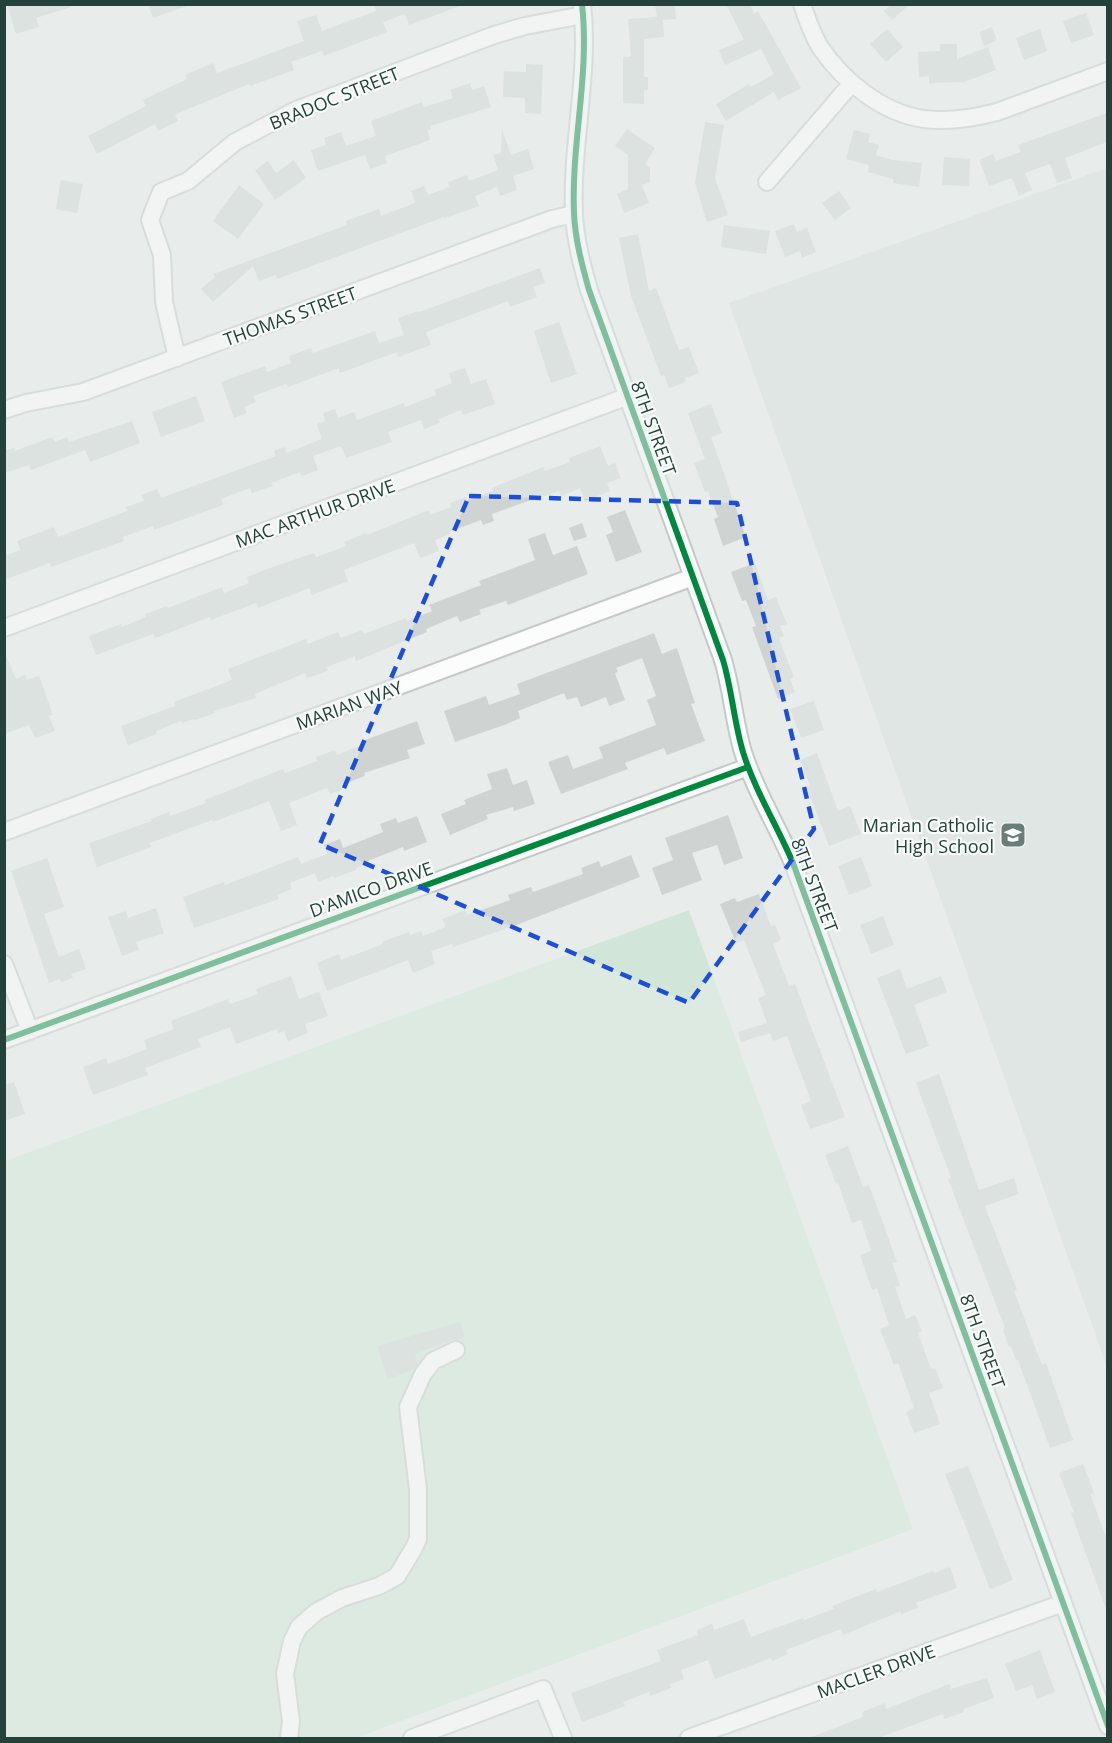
<svg xmlns="http://www.w3.org/2000/svg" width="1112" height="1743" viewBox="0 0 1112 1743" font-family="'Open Sans',sans-serif">
<style>
.built{fill:#d6dedb}
.green{fill:#d1e6d8}
.building{fill:#cfd4d2}
.lines{fill:none;stroke-linecap:round;stroke-linejoin:round}
.minor-casing{stroke:#c5cac8;stroke-width:20}
.minor{stroke:#fcfcfc;stroke-width:16}
.cycleway-casing{stroke:#f7fbf9;stroke-width:10}
.cycleway{stroke:#00873e;stroke-width:6}
.marked{fill:none;stroke:#1d4ed8;stroke-width:4.5;stroke-dasharray:12 8;stroke-linejoin:round}
.labels{text-anchor:middle;dominant-baseline:central;stroke-width:4.5;stroke-linejoin:round;paint-order:stroke}
.street-label{font-size:18px;fill:#24423a;stroke:#f7fbf9}
.poi-label{font-size:18px;fill:#24423a;stroke:#f7fbf9;text-anchor:end}
</style>
<rect width="100%" height="100%" fill="#e8edeb"/>
<path class="built" d="M1107 168H1108L1107 1367 729 303Z"/>
<path class="green" d="M689 910 913 1529 356 1738H5V1161Z"/>
<path class="building" d="M7 4H70L71 7 36 18 39 27 16 34Z
M148 4H187V6L153 18Z
M374 4 460 6 409 25 405 14 383 22 387 32 324 56 322 51 291 62 294 70 250 86 249 84 188 109 175 115 178 121 158 131 155 124 97 154 88 136 146 106 143 100 187 79 185 75 213 63 217 73 304 41 297 21 316 15 322 31 376 11Z
M675 4 676 19 663 20 664 37 644 39V77H648V90H644V104L623 103V57H631L628 19 657 17 655 5Z
M726 4H750L754 14 758 11 801 88 778 100 774 92 726 121 716 104 749 84 751 87 774 74 761 49 725 65 719 50 744 40Z
M892 4H910L892 20 884 11Z
M1086 13 1094 35 1071 43 1063 21Z
M992 27 997 40 984 46 979 32Z
M887 29 903 47 886 62 870 44Z
M1040 29 1047 51 1024 60 1016 38Z
M940 44H957V59L988 47 996 70 964 82 929 83V76L919 77 918 52 940 51Z
M526 64 543 65 541 114 525 113V98L503 97 504 71 526 72Z
M470 83 472 90 484 86 491 107 430 126 431 129 427 130 430 140 385 156 387 163 370 169 365 155 318 171 311 150 326 145 324 138 341 132 346 146 376 136 371 121 422 102 424 107 453 98 450 90Z
M1107 113V142L1065 158 1072 178 1057 183 1050 164 1025 173 1032 190 1019 196 1012 178 989 186 979 160 993 154 996 161 1021 152 1018 145Z
M705 122 724 125 715 178 728 215 707 222 695 183Z
M627 129 655 148 645 164 650 168V182L642 185 649 203 624 213 617 194 628 189V155L615 146Z
M502 130 511 155 528 149 534 169 513 176 517 190 500 196 497 187 475 196 479 206 445 218 444 217 277 279 276 275 259 281 253 266 213 302 201 289 215 277 213 274 347 225 346 221 379 209 381 216 415 203 411 191 424 186 428 195 450 187 448 182 467 175 469 181 498 170 493 155 501 153Z
M854 130 870 134 868 142 879 145 876 155 892 160 922 163 919 187 893 183V179L868 172 869 165 846 159Z
M944 157 970 159 969 186 942 185Z
M294 160 306 178 275 200 255 170 268 161 276 173Z
M61 180 83 184 77 213 56 209Z
M239 185 264 204 238 239 213 221Z
M839 191 851 208 835 220 822 203Z
M794 224 797 232 807 228 816 252 802 258 800 251 785 257 775 231Z
M724 225 770 231 766 254 721 247Z
M638 234 649 291 656 288 679 350 689 347 699 373 685 378 686 382 669 388 664 375 661 376 631 296 619 238Z
M540 268 545 283 533 287 537 297 510 307 508 301 426 332 431 345 398 357 397 352 340 373 339 368 288 387 286 384 253 396 256 402 244 407 247 413 234 418 221 382 265 366 267 372 291 363 289 356 311 348 313 353 375 331 379 343 404 335 398 318 419 311V312Z
M559 322 577 374 551 383 534 331Z
M465 368 471 384 486 379 495 404 463 415 461 410 439 419 440 423 424 429 421 420 388 432 392 442 346 458 341 446 313 456 318 470 302 476 300 472 271 483 273 486 252 493 250 488 221 499 223 505 154 530 153 526 123 537 124 541 51 567 50 563 4 580V556L21 550 17 541 54 527 58 537 127 511 126 507 144 501 141 495 157 489 161 498 276 456 274 451 285 447 286 453 322 439 317 424 325 421 323 413 335 409 338 418 354 412 357 420 404 403 405 407 436 395 434 390 452 383 449 373Z
M196 396 205 421 161 437 152 412Z
M711 404 722 433 711 437 746 537 723 546 714 519 718 517 708 491 705 492 694 463 705 459 688 413Z
M132 421 140 443 90 462 85 450 31 470 29 465 4 473V451L14 448 15 451 52 437 55 442 67 437 69 442Z
M600 446 608 466 615 463 621 478 607 483 610 491 585 501 580 488 561 496 559 491 537 499V498L492 514 494 521 483 525 481 520 449 532 450 534 435 540 439 551 420 558 414 543 344 570 348 581 312 595 309 588 258 608 256 603 211 620 210 617 155 638 153 634 96 655 89 636 121 624 122 627 146 617 145 614 167 606 168 608 222 587 224 593 249 583 247 577 267 569 314 553 316 557 346 546 344 542 366 533 367 535 429 510 430 515 451 507 450 503 466 497 467 500 493 491 492 488 543 467 545 471 570 462 569 458Z
M625 510 642 552 616 562 606 535 613 532 607 517Z
M582 523 587 537 574 541 569 528Z
M545 533 553 555 577 546 588 574 508 605 506 601 479 610 481 614 460 622 457 616 426 629 427 632 356 661 355 656 327 667 328 671 307 678 305 673 255 694 256 698 214 711 215 713 195 720 194 719 182 723 181 721 156 731 157 734 128 745 121 726 175 706 174 702 232 680 228 669 306 639 308 644 338 632 341 638 362 630 364 634 406 618 407 621 432 611 429 605 481 585 479 581 535 560 528 539Z
M755 563 768 600 776 597 787 624 780 626 784 636 779 638 794 677 790 679 795 692 778 699 752 627 756 626 746 600 742 601 731 572Z
M654 633 662 654 677 648 695 703 691 704 705 741 667 755 664 748 625 763 628 769 561 794 548 762 568 755 573 769 603 758 599 747 656 725 647 700 656 696 642 658 616 668 618 672 615 673 625 700 609 706 606 697 581 707 577 697 567 700 564 693 518 711 520 718 507 724 455 742 444 711 486 696 489 705 520 694 517 684Z
M4 651 16 679 25 675 27 680 39 676 53 715 49 716 55 731 35 738 29 725 4 734Z
M814 701 824 730 801 738 790 709Z
M417 721 425 744 407 750 410 758 364 773 365 776 341 785 342 790 330 794 327 788 289 803 297 825 281 831 269 801 213 822 212 820 150 843 151 847 97 867 89 843 152 821 151 819 169 812 170 816 206 803 205 800 283 769 285 773 317 761 316 757 335 750 337 755 366 743 365 740Z
M817 753 838 811 850 806 861 834 829 846 807 788 810 786 800 760Z
M507 768 513 785 527 780 535 804 514 811 513 807 486 815 488 819 450 835 441 814 466 804 464 800 492 789 487 774Z
M728 815 743 858 724 865 717 845 692 853 702 880 662 895 652 868 673 860 665 838Z
M417 816 427 842 404 851 403 847 368 861 369 863 356 868V870L334 878V876L318 882 315 873 290 883 292 889 277 895 279 899 194 928 183 897 224 882 225 885 298 857 301 864 327 854 324 845 340 839 343 848 383 832 380 824 396 818 398 823Z
M631 855 640 877 519 924 453 947 452 944 431 951 435 964 413 973 408 960 327 991 317 963 339 954 341 960 383 944 382 942 409 932 410 935 421 931 423 936 446 927 442 919 465 910 467 915 510 900 508 895 531 887 533 892 583 874 581 868 599 861 601 867Z
M861 857 872 886 849 895 838 866Z
M47 858 64 907 44 914 59 957 79 949 86 969 71 974 73 978 61 982 60 979 49 983 11 871Z
M759 894 771 926 775 925 781 940 773 944 789 986 795 984 845 1117 810 1129 801 1105 811 1101 787 1036 773 1041 770 1033 741 1042 738 1032 767 1023 758 998 766 995 744 940 736 943 720 904 735 898 737 902Z
M156 908 164 933 136 942 139 950 122 956 108 917 126 911 128 918Z
M883 916 894 945 871 954 860 925Z
M900 969 907 989 941 976 947 992 914 1005 929 1046 906 1054 877 978Z
M291 976 299 999 319 992 328 1016 305 1024 308 1033 288 1041 284 1031 278 1033 277 1029 236 1044 230 1027 198 1039 201 1047 145 1068 148 1075 93 1095 83 1067 106 1058 108 1064 147 1049 144 1040 174 1029 171 1021 228 999 230 1004 258 994 256 989Z
M939 1074 979 1190 1014 1178 1019 1194 985 1206 1017 1290 1014 1291 1042 1365 1046 1363 1073 1440 1050 1448 1018 1360H1016L1011 1346 1009 1347 1003 1329 1005 1328 948 1179 951 1178 916 1083Z
M14 1082 25 1114 4 1121V1085Z
M848 1146 863 1187 869 1185 897 1262 892 1263 900 1285 895 1287 906 1319 915 1315 922 1331 918 1333 931 1369 935 1368 943 1388 929 1393 940 1424 914 1433 906 1412 914 1408 898 1363 894 1365 880 1329 889 1325 877 1288 872 1290 860 1255 871 1251 861 1220 852 1223 838 1183 836 1184 825 1155Z
M460 1322 465 1338 452 1340 415 1354 418 1363 413 1370 388 1379 377 1346Z
M1083 1464 1094 1493 1090 1494 1107 1539 1106 1609 1071 1513 1074 1512 1059 1473Z
M968 1466 1013 1580 990 1589 945 1474Z
M950 1567 957 1588 916 1603 918 1608 901 1614V1611L843 1635 841 1629 786 1650 788 1654 772 1661 771 1658 715 1679 708 1660 681 1670 684 1679 670 1684 671 1688 650 1696 649 1692 623 1702 625 1706 582 1722 571 1693 661 1661 657 1650 698 1635 697 1630 712 1624 714 1630 744 1619 751 1637 803 1618 804 1620 834 1609 832 1606 876 1589 877 1592 933 1571 934 1573Z
M1040 1650 1055 1692 1037 1699 1032 1685 1016 1691 1005 1664Z
M987 1678 994 1698 963 1709 964 1712 944 1719 943 1714 878 1738H809L863 1717 862 1712 885 1703 886 1709 949 1684 951 1689Z"/>
<g class="lines">
<g class="minor-casing">
<path id="minor" d="M582 4C590 74 571 143 574 213 575 239 582 265 589 290L723 660C732 690 734 722 743 752 755 791 777 825 793 863L1108 1726
M802 4C807 19 812 34 820 47 843 81 882 113 924 119 948 122 974 118 997 112L1108 71
M767 182 852 83
M177 358 164 302 162 255 150 220 161 192 188 181 235 142 296 110 494 35 525 26 583 15
M4 410 26 403 83 392 552 219 574 214
M4 628 626 397
M4 832 693 577
M4 964 30 1031
M4 1040 748 767
M289 1738 291 1722 285 1674 292 1641 299 1627 316 1612 342 1598 379 1586 397 1576 414 1548 418 1539V1489L408 1407 423 1374 433 1361 456 1350
M412 1738 543 1689 563 1738
M689 1738 1063 1603"/>
</g>
<use href="#minor" class="minor"/>
<g class="cycleway-casing">
<path id="cycleway" d="M582 4C590 74 571 143 574 213 575 239 582 265 589 290L723 660C732 690 734 722 743 752 755 791 777 825 793 863L1108 1726
M4 1040 748 767"/>
</g>
<use href="#cycleway" class="cycleway"/>
</g>
<path d="M0 0H1112V1743H0ZM469 496 737 503 814 829 689 1003 320 844Z" fill="#e8edeb" fill-opacity=".55" fill-rule="evenodd"/>
<path class="marked" d="M469 496 737 503 814 829 689 1003 320 844Z"/>
<defs>
<g id="school-square" transform="scale(1.35)"><rect x="-9" y="-9" width="18" height="18" rx="4" fill="#697e78" stroke="#f7fbf9"/><path d="M0-5L7-2L0 1L-7-2ZM-4 1L0 2.5L4 1V4Q0 6-4 4Z" fill="#fff"/></g>
</defs>
<g fill-rule="evenodd">
<use href="#school-square" x="1013" y="835"/>
</g>
<g class="labels">
<g class="street-label">
<text transform="translate(334 98) rotate(-22)">BRADOC STREET</text>
<text transform="translate(290 316) rotate(-20)">THOMAS STREET</text>
<text transform="translate(654 428) rotate(70)">8TH STREET</text>
<text transform="translate(315 513) rotate(-20)">MAC ARTHUR DRIVE</text>
<text transform="translate(349 705) rotate(-20)">MARIAN WAY</text>
<text transform="translate(815 885) rotate(69)">8TH STREET</text>
<text transform="translate(371 889) rotate(-20)">D'AMICO DRIVE</text>
<text transform="translate(983 1341) rotate(70)">8TH STREET</text>
<text transform="translate(876 1671) rotate(-20)">MACLER DRIVE</text>
</g>
<g class="poi-label">
<text x="994" y="825">Marian Catholic<tspan x="994" dy="21">High School</tspan></text>
</g>
</g>
<rect width="1112" height="1743" fill="none" stroke="#24423a" stroke-width="12"/>
</svg>
